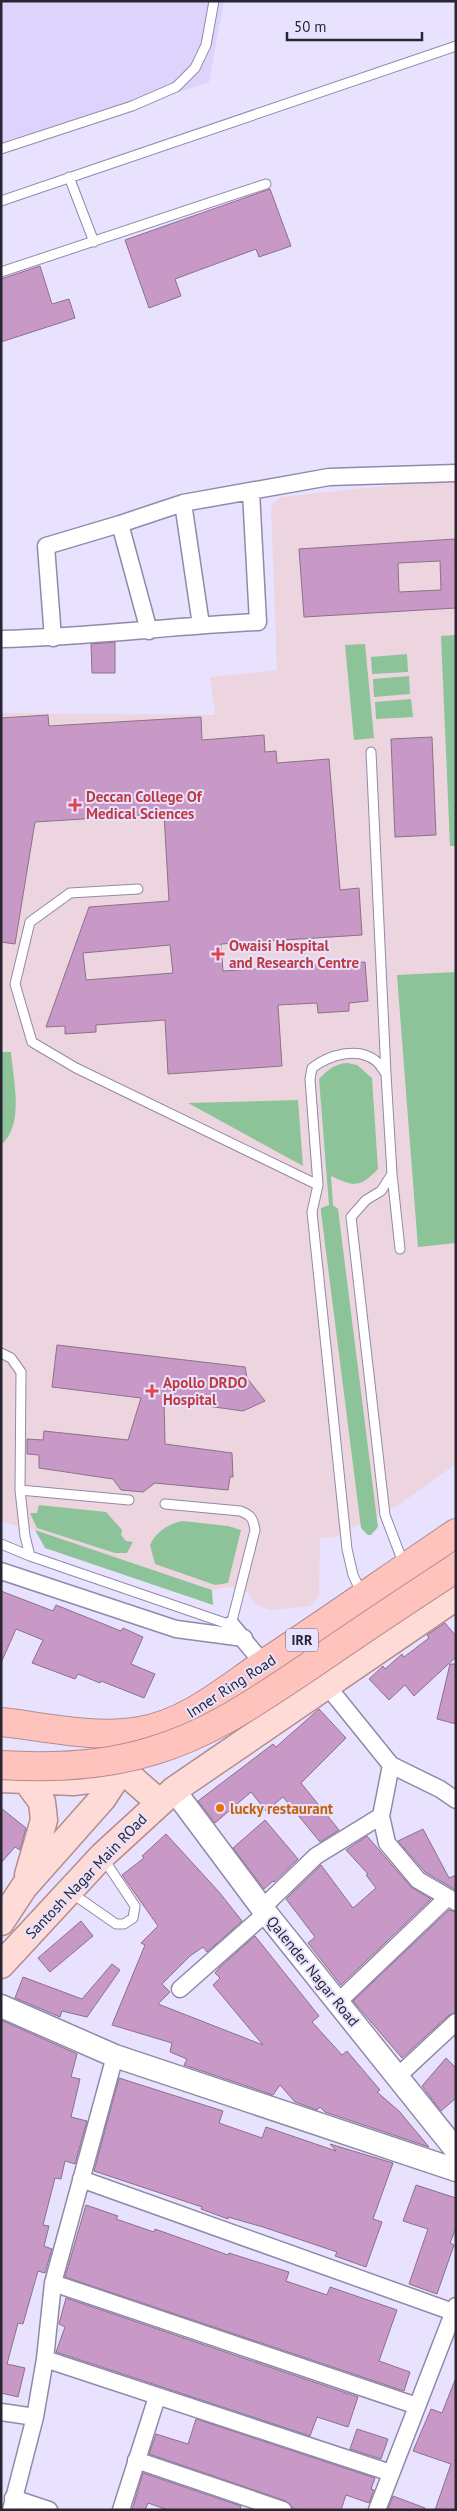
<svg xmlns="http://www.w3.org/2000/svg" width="457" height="2511" viewBox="0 0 457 2511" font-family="'PT Sans',sans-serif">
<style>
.built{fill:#ded3fc}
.medical{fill:#edd5df}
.green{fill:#8dc399}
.building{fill:#c898c6;stroke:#8b7189;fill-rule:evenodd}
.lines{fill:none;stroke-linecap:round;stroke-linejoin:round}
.lane-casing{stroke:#9189a9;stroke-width:11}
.street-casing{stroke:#9189a9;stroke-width:19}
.secondary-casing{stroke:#9189a9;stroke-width:25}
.primary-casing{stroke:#b38c8d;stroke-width:29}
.highway-casing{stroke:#b38c8d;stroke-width:30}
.lane{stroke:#fff;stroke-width:9}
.street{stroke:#fff;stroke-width:16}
.secondary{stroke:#fff;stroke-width:22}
.primary{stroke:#fedbd7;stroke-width:26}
.highway{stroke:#fec3bd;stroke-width:28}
.highway-bridge-casing{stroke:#b38c8d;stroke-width:30;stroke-linecap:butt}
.highway-bridge{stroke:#fec3bd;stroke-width:28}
.health-dot{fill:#e0444e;stroke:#e9e2fe;stroke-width:2}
.food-dot{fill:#e8710a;stroke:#e9e2fe;stroke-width:2}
.labels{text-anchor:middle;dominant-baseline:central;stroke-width:4;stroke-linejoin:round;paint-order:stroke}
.shield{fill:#e9e2fe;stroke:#635e70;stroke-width:1}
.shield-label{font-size:14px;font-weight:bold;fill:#292633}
.health-label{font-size:15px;font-weight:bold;fill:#be3a42;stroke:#e9e2fe;text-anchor:start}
.street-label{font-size:15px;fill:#292633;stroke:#e9e2fe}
.food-label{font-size:15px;font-weight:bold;fill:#c56008;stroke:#e9e2fe;text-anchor:start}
</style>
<rect width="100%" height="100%" fill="#e9e2fe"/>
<path class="built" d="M1 1H224L209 82 1 152Z"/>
<path class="medical" d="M452 479 456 480V1464L397 1506 335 1537 320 1538 319 1597 310 1606 270 1610 256 1605 247 1592 239 1590 231 1587 212 1590 35 1530 1 1522V713L215 715 210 677 277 670 271 507 280 497Z"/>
<path class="green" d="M456 635V846H450L441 636Z
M365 644 374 738 354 740 345 645Z
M407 654 408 672 372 674 371 657Z
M409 676 410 694 374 697 373 679Z
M411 699 413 717 376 719 375 702Z
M456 972V1243L418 1247 397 975Z
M1 1052H11C13 1080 25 1124 1 1145Z
M347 1063 357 1065 372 1078 378 1169C359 1189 353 1186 331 1176L333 1205 338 1209 378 1527 371 1535H368L361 1528 321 1212V1208L329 1205 319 1079C328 1070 334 1064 347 1063Z
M298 1100 303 1166 188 1103Z
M39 1505 106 1512 122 1530 121 1535 126 1541 133 1542 127 1553H115L37 1528 30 1513H37Z
M182 1521 228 1526 241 1530 228 1583 215 1585 155 1564 150 1545C156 1532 168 1524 182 1521Z
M35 1530 212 1590 213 1605 45 1548Z"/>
<path class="building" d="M270 189 291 246 259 257 256 249 175 279 181 296 149 308 125 240Z
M40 266 52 304 69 299 75 318 1 342V279Z
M455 539 456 608 304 617 299 549ZM440 561 441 590 399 592 398 563Z
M115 642V673H92L91 644Z
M48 715 49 726 201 717 202 740 264 735 265 752 276 751 277 763 329 759 340 890 359 888 362 935 221 944 223 971 365 962 368 1001 349 1003V1011L318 1013 317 1003 278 1005 282 1066 168 1074 165 1020 96 1025V1032L65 1034V1026L46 1027 89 907 169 901 164 814 35 822 15 944 1 942V718ZM170 945 173 973 86 980 83 953Z
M432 737 436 835 395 837 391 739Z
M57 1345 245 1367 247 1378 265 1401 243 1411 164 1400 165 1444 232 1453 233 1477H230L228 1490 155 1483 143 1492 121 1490 113 1479 39 1468V1455L27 1454V1439L43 1440 44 1431 128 1440 141 1398 52 1387Z
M1 1591 53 1611 56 1605 121 1631 123 1628 143 1637 131 1664 155 1674 144 1698 101 1681 100 1683 78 1674 75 1679 32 1663 43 1640 16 1629 1 1663Z
M445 1623 456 1636V1657L414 1696 405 1685 389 1700 369 1679 383 1666 385 1669 402 1654 404 1657 429 1638 427 1635Z
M450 1664H456V1724L437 1719Z
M319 1709 346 1738 301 1783 339 1830 320 1842 283 1797 266 1811 251 1792 215 1823 198 1801 273 1744 276 1747Z
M1 1808 26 1828 20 1850 15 1847 1 1863Z
M265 1820 298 1859 274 1882 273 1881 264 1889 233 1848Z
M423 1829 449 1878 456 1875V1890L425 1872 398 1841Z
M166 1834 219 1892 242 1921 207 1952 203 1947 190 1956 162 1984 170 1992 158 2004 263 2045 213 1985 220 1978 215 1973 220 1967 255 1936 319 2016 312 2022 342 2055 347 2051 380 2090 377 2092 399 2111 429 2147 325 2112 320 2107 317 2110 295 2102 280 2085 273 2095 184 2065 187 2059 170 2052 172 2043 112 2025 145 1945 141 1943 158 1926 122 1875 144 1858 142 1856Z
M367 1836 411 1887 431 1899 341 1985 308 1943 315 1937 286 1899 321 1865 353 1908 376 1888 366 1875 368 1874 346 1850Z
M449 1910 456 1912V2012L449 2015 402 2058 353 2001Z
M81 1921 93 1936 50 1972 38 1958Z
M112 1964 120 1970 87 2017 62 2011 60 2017 15 1998 23 1977 82 1999Z
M1 2020 77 2054 71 2077 80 2079 71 2117 87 2121 75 2164 65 2161 61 2179 55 2178 43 2225 49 2226 44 2246 52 2249 45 2273 38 2271 23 2324 18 2323 7 2364 25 2368 18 2397 1 2393Z
M446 2058 456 2068V2098L441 2111 422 2086Z
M119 2078 223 2111 219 2123 262 2138 266 2127 336 2151 330 2144 393 2163 373 2219 382 2222 366 2267 335 2256 337 2252 263 2227 228 2217V2219L201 2209 202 2207 94 2171Z
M416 2185 456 2198V2228L450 2243 454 2245 437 2294 409 2284 428 2229 403 2221Z
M86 2205 118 2216 116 2219 154 2232 155 2229 228 2255 229 2253 289 2272 286 2281 327 2295 330 2287 397 2310 379 2361 410 2372 404 2391 65 2277Z
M66 2298 358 2397 348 2427 317 2417 310 2436 56 2352 65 2327 59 2324Z
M455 2380 456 2510H435L451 2464 413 2451 431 2409 442 2413Z
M196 2419 375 2478 371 2489 374 2490 369 2503 346 2495 341 2510H298L293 2508 286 2501 149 2454 156 2434 188 2444Z
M357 2429 388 2439 381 2459 350 2449Z
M143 2473 241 2506 240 2510H168L148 2503 145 2510H132Z
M393 2496 425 2508V2510L388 2509Z"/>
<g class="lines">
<g class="lane-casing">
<path id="lane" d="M1 149 132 106 176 87 195 68 206 45 214 1
M69 177 94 242
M1 201 456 46
M1 272 266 184
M371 752 386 1074
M138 889 70 893 30 922 15 984 32 1042 76 1068 318 1185
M392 1174 400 1249
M1 1353 11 1358 21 1372 20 1490
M1 1544 30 1556 231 1625 255 1530C253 1518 251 1515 240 1511L165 1504
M30 1556 25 1536 20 1490 129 1500
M362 1594 353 1575 347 1549 312 1212 318 1185 310 1079 312 1068C329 1055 358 1046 376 1061 380 1064 383 1070 386 1074L392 1174 381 1191 366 1200 351 1217 385 1515 404 1565
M70 1892 116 1924H124L133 1918 135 1906 103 1858"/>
</g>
<g class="street-casing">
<path id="street" d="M183 503 201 625
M149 631 120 524 183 503 329 477 456 473
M53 638 46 546 120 524
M1 639C87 637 172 626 258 622L251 492
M1 1571 176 1629 244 1638
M231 1625 264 1664
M328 1687 391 1765 440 1789 456 1800
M391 1765 381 1816 387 1843 418 1880 456 1902
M262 1908 316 1856 381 1816
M180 1989 266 1913
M338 2002 448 1897
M398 2076 456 2022
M81 2179 453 2312
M53 2283 417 2406
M45 2359 391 2473
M1 2412 35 2417
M136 2460 283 2510
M13 2498 49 2510
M11 2510 35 2417 45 2359 53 2283 115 2056
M121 2510 157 2397
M377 2510 456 2306"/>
</g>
<g class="secondary-casing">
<path id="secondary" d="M174 1790 262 1908 456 2150
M1 2006 115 2056 456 2170"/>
</g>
<g class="primary-casing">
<path id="primary" d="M1 1779 73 1782 128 1775 160 1803
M26 1780 42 1802 44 1820 28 1875
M1 1922 24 1887 103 1798 118 1775 135 1741
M1 1965 102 1856 174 1790 456 1597"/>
</g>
<g class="highway-casing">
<path id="highway" d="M1 1722C47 1727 95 1739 140 1731 187 1723 224 1691 262 1665 327 1622 391 1577 456 1533"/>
</g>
<use href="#lane" class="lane"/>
<use href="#street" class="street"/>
<use href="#secondary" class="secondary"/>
<use href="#primary" class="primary"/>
<use href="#highway" class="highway"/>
<g class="highway-bridge-casing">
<path id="highway-bridge" d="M1 1765C50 1768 104 1766 152 1751 211 1734 260 1699 311 1665 359 1632 407 1600 456 1568"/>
</g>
<use href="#highway-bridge" class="highway-bridge"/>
</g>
<g class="health-dot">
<path d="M72.5 797.5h5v5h5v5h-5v5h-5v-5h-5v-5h5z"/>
<path d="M215.5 946.5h5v5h5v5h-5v5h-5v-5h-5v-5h5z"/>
<path d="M149.5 1383.5h5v5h5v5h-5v5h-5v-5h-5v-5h5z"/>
</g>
<circle class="food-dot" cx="220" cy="1808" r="5"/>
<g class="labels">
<rect class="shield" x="286" y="1628.5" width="32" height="23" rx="4"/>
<g class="shield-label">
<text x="302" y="1640">IRR</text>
</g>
<g class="health-label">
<text x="86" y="796">Deccan College Of<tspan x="86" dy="17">Medical Sciences</tspan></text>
<text x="229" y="945">Owaisi Hospital<tspan x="229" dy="17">and Research Centre</tspan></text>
<text x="163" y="1382">Apollo DRDO<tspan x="163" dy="17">Hospital</tspan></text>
</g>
<g class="street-label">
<text transform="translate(231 1686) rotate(-33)">Inner Ring Road</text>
<text transform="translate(86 1876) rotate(-46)">Santosh Nagar Main ROad</text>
<text transform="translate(313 1971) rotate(51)">Qalender Nagar Road</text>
</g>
<g class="food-label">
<text x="230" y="1808">lucky restaurant</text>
</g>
</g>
<rect width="457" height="2511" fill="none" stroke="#292633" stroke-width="5"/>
<path d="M287 32v8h135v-8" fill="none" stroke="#292633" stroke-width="2.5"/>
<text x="294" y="32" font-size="15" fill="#292633" stroke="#e9e2fe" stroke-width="4" paint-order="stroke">50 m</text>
</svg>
